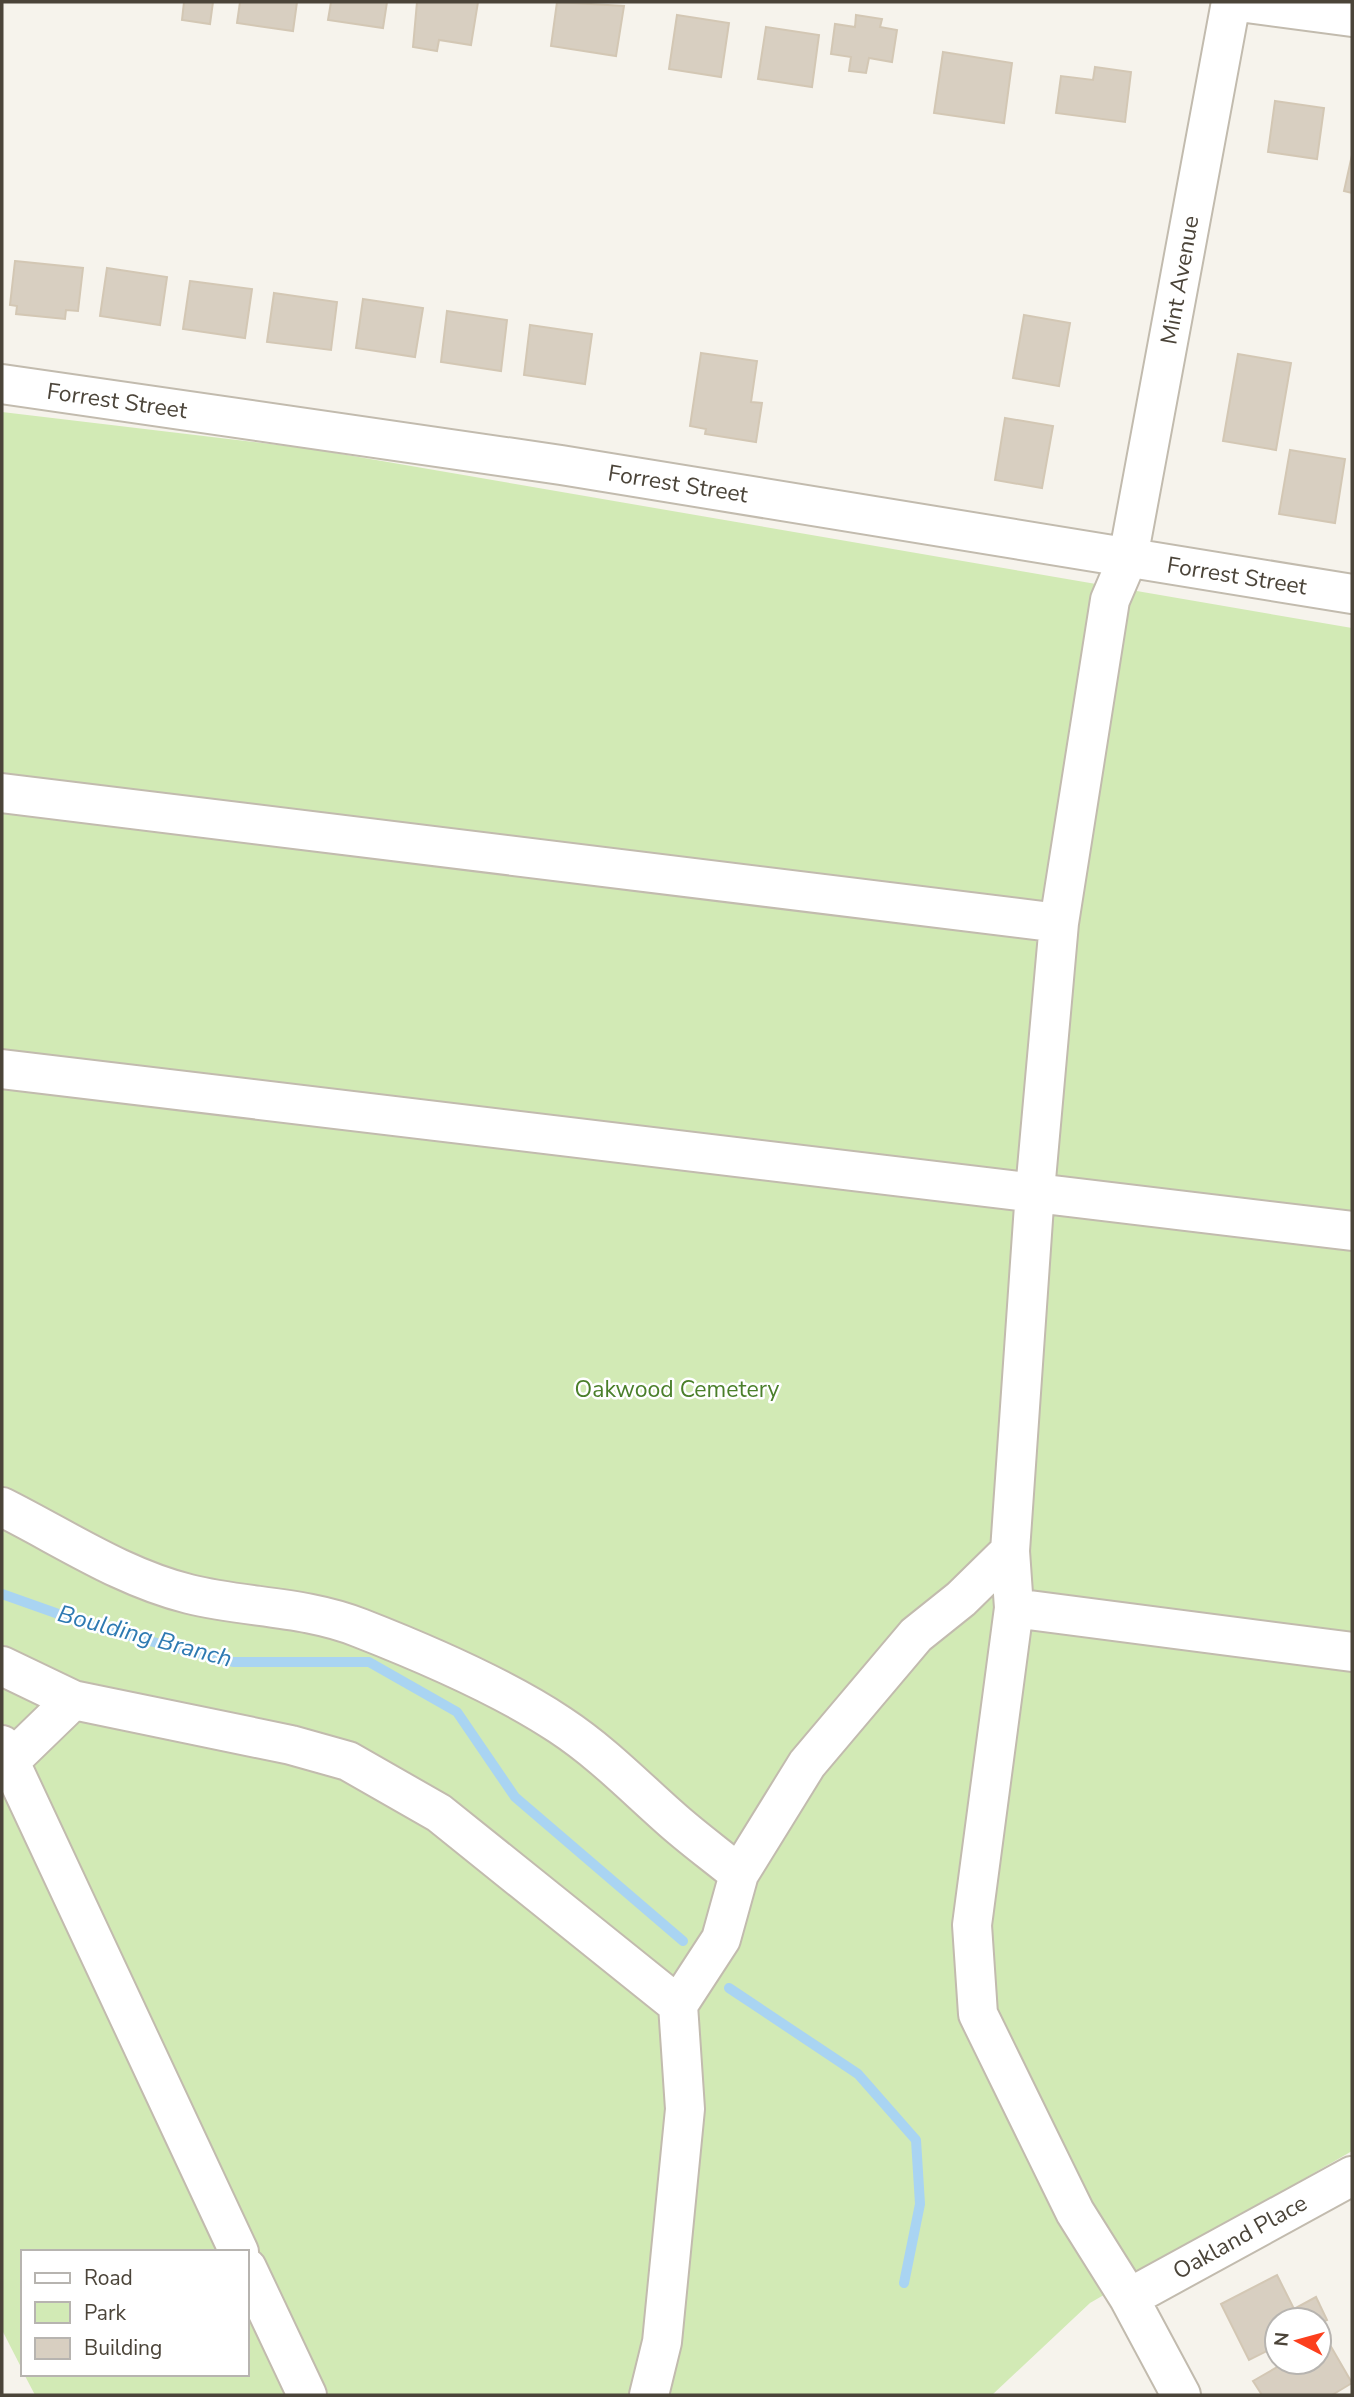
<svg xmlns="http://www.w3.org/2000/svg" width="1354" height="2397" viewBox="0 0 1354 2397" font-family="'Nunito Sans',sans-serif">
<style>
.green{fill:#d2eab5}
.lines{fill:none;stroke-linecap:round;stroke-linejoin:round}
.stream{stroke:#a9d4f2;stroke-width:10}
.building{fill:#d8cfc1;stroke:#d3c7b4;stroke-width:2}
.minor-casing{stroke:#c2bbae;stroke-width:42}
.minor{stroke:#fff;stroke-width:38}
.labels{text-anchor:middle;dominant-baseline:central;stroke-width:5;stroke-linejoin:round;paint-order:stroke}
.street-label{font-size:23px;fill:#4b4439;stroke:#fff}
.park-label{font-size:23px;fill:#4a7f2a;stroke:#fff}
.water-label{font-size:24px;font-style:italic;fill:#2e7ab2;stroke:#fff}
</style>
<rect width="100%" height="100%" fill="#f6f3ec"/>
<path class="green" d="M2 412 312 449 1352 628V2151L1090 2303 992 2395H35L24 2374H247V2252H23V2371L2 2330Z"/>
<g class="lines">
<path class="stream" d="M2 1594 98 1628 233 1662H369L457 1712 515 1797 683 1941
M729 1988 858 2074 916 2140 920 2204 904 2283"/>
</g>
<path class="building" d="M184 2H213L210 24 182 20Z
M240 2H297L293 31 237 23Z
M331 2H387L383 28 328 20Z
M417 2H478L471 45 439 40 437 51 413 47Z
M557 2 624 6 616 56 551 46Z
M677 15 729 23 721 77 669 69Z
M856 15 882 19 880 27 897 30 892 62 869 58 866 73 849 71 851 57 831 54 835 24 855 27Z
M766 27 819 35 812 87 758 79Z
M943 52 1012 63 1004 123 934 113Z
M1095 67 1131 72 1125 122 1056 113 1061 76 1093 80Z
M1275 101 1324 108 1317 159 1268 152Z
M1352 155V193L1344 191Z
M15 261 83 268 78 311 66 310 65 319 16 314 17 306 10 305Z
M107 268 167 277 160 325 100 316Z
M190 281 252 289 245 338 183 329Z
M274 293 337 302 331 350 267 342Z
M363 299 423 308 415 357 356 348Z
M447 311 507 320 501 371 441 362Z
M1024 315 1070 323 1059 386 1013 378Z
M530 325 592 334 585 384 524 375Z
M701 353 757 361 751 402 762 403 756 442 705 434 706 429 690 426Z
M1238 354 1291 363 1276 450 1223 441Z
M1005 418 1053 426 1042 488 995 480Z
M1290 450 1345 459 1335 523 1279 514Z
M1277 2275 1294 2309 1316 2297 1327 2320 1319 2324V2320H1277V2346L1249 2360 1221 2304Z
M1326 2338 1352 2383 1332 2395H1262L1253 2381 1286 2362H1319V2343Z"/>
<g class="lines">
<g class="minor-casing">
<path id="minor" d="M1239 2 1352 17
M2 384 561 465 1352 594
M2 793 1059 923
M2 1069 1352 1231
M2 1507C64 1538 121 1577 189 1594 245 1608 305 1606 360 1628 424 1653 503 1687 560 1725 601 1752 633 1785 669 1817 691 1837 716 1855 739 1874
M1014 1608 1352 1652
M2 1666 73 1700 291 1745 348 1761 439 1813 678 2005 685 2109 662 2342 649 2395
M2 1745 239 2252
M10 1761 73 1700
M678 2005 721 1939 739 1874 807 1764 916 1635 961 1599 1010 1551
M247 2268 307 2395
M1129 2298 1352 2176
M1181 2395 1129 2298 1075 2212 978 2014 972 1925 1014 1608 1010 1551 1035 1191 1059 923 1110 600 1128 558 1231 2"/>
</g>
<use href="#minor" class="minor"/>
</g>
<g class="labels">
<g class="street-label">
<text transform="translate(1180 280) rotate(-80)">Mint Avenue</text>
<text transform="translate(117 401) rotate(8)">Forrest Street</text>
<text transform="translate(678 484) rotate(9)">Forrest Street</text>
<text transform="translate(1237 576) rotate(9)">Forrest Street</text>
<text transform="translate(1240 2237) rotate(-29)">Oakland Place</text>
</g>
<g class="park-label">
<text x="677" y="1389">Oakwood Cemetery</text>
</g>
<g class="water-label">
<text transform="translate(145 1636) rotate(15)">Boulding Branch</text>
</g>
</g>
<rect width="1354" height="2397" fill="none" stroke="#4b4439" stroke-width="7"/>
<rect x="21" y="2250" width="228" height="126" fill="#ffffff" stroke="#b7b4b0" stroke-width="2"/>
<rect x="35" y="2273" width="35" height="10" fill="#ffffff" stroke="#b7b4b0" stroke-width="2"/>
<text x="84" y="2285" font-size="21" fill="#4b4439">Road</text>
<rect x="35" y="2302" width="35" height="21" fill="#d2eab5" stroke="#b7b4b0" stroke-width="2"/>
<text x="84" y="2320" font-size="21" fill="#4b4439">Park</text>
<rect x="35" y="2338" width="35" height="21" fill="#d8cfc1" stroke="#b7b4b0" stroke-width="2"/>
<text x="84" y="2355" font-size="21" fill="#4b4439">Building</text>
<g transform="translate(1298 2341) rotate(276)"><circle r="33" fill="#ffffff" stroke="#b7b4b0" stroke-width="2"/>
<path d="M0-5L12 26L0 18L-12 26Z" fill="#fc3f1d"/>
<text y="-10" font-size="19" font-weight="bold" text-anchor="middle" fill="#4b4439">N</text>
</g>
</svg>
